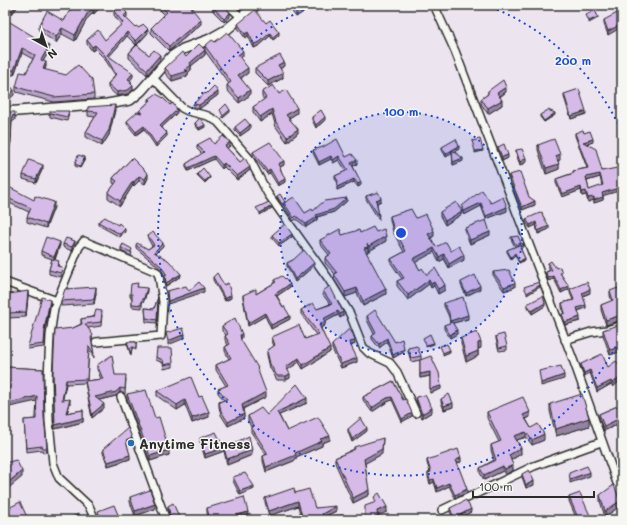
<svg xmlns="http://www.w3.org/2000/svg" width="627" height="525" viewBox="0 0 627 525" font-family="Mali,sans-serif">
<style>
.built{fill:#ece4ef}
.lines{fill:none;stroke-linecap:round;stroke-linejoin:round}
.street-casing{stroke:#2b2b2b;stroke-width:10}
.secondary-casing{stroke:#2b2b2b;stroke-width:12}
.street{stroke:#f6f6f2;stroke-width:7}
.secondary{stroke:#f6f6f2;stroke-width:9}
.wall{fill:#b8a1c8;stroke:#2b2b2b;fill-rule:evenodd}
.shaded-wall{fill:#9683a3;stroke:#2b2b2b}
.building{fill:#d6bbe9;stroke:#2b2b2b;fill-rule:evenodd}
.ring{fill:none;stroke:#1d4ed8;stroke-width:2;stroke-dasharray:2 4}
.poi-dot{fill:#1f6fb2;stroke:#f6f6f2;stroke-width:1.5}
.labels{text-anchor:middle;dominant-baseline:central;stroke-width:3;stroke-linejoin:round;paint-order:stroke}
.poi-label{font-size:14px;font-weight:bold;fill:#2b2b2b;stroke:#f6f6f2;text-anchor:start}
.centre{fill:#1d4ed8;stroke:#f6f6f2;stroke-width:2}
.ring-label{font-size:12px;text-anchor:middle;font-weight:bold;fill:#1d4ed8;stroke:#f6f6f2;stroke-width:3;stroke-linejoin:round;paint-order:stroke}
</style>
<rect width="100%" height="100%" fill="#f6f6f2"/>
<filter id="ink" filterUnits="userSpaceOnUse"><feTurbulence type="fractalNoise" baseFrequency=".025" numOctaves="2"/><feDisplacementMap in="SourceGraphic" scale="8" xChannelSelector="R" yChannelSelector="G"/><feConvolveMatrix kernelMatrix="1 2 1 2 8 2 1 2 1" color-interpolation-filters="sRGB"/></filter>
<g filter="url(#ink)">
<path class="built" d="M5 5H622V520H5Z"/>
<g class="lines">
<g class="street-casing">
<path id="street" d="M228 5 241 17
M434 5 455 51 574 362 622 497
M153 78 182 108 188 111 208 116 218 122 249 158 268 194 328 278 350 314 363 347 369 353 390 363 397 372 416 413
M5 282 57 301 54 308 50 336 48 378 49 421 53 463 59 478 89 506 95 520
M57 301 79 247 84 241 157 272 159 276 163 302 161 336 96 342
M565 340 591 332 607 330 622 325
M121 397 166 520
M442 510 534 466 601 442"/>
</g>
<g class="secondary-casing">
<path id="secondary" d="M5 112 107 104 130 100 141 91 171 57 183 49 208 40 226 30 256 5"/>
</g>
<use href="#street" class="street"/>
<use href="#secondary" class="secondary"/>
</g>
<path class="wall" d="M5 5H18V6L12 14 5 10Z
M73 5H102L94 14 93 13 87 19 75 41 62 34 56 43 39 31V26L64 21Z
M160 5 192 9 201 24 169 51 151 33V28L165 15 160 10Z
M287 5H312V6L296 17Z
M213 7 230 17 224 22 213 11Z
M114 11 127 17 126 18 135 27 148 33 137 45 149 55 160 60 147 75 129 58V53L136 45 127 36 109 56 133 77 130 80 133 90 128 94 117 96 108 88V84L115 75 104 58 95 49 92 51 87 44V40H105L121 25 114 15Z
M5 19 49 51 43 61 46 66 45 70 94 94V99L54 102 16 92V87L26 73 33 59 22 53 14 75H5Z
M604 20H622L608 35 604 24Z
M266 23 279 35 273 40 270 36 260 45 254 48 248 36 245 38 238 28V24Z
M205 46 243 56 240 58 248 73 241 78 250 95 239 103 227 90V85L229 84 205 51V55L191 66V70L188 73V76L172 81 165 73V68L186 57 205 50Z
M284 66 280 69 283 78 268 86 255 73V68Z
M488 91 506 92 500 97 502 105 488 114 481 104V99L488 94Z
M262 92 279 94 297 113 289 118 298 133 287 142 276 127 272 114 260 122 253 112V107L264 100 262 97Z
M206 94 218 95 199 109 193 107V104Z
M564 94 586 114 571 119 564 97Z
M149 99 177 113 162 127 167 136 156 147 144 129 136 135 127 124V121L139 113V111L149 102Z
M88 107 115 110 109 135 102 146 86 137V132L95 117 88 116Z
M50 113 69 114 67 121 50 117Z
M540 115H555L544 122 540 117Z
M312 117 325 120 316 128 312 120Z
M195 123 205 127 199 130 195 125Z
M235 127 250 129 240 136 235 131Z
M575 133H584L593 142 587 144 602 171 621 179 603 196V200L594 203V200L588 202 586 195 582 196 581 190 562 197 556 183V179L573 173V171L587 168 575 136ZM600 177 602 186 589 190 587 181Z
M214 144 230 146 227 148 240 162 250 170 237 180 224 167 222 169 214 159 188 171 186 167V164L202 154 197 149V145Z
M538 145 560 160H558L559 169 546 174 538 150Z
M442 147 459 149 454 152 463 161 453 165 452 153 446 157 442 150Z
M498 147 508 158 502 161 498 150Z
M313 150 346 157 357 164 353 166 361 185 358 187 354 182 337 190 338 183 335 179V176L346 171 339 160 333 163 331 159 319 165 313 153Z
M516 150 526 162 520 166 516 153Z
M253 152 284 165 280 167 285 182 278 186 270 173 267 174 253 156Z
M132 158 148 178 145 184 139 181 134 186 133 185 120 206 108 198V193L115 184 113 183V178Z
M85 159 80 168 75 166V164Z
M43 168 36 183 23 179V175Z
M197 174 210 178 205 183 197 175Z
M509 175 529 197 535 205 522 210 509 179Z
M5 191 54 207 46 228 27 222V217L29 212 5 201Z
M277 196 285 202 305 213 313 211 347 201 334 212 317 217V220L306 227 296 219 294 221 284 206V205L282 206 277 198Z
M366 196 381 201 377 203 379 220 366 199Z
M491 203 507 211 486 219 481 206 464 215 462 209V206Z
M440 212 462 214 445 225 440 216Z
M390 216 416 218 434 236 431 238 436 247 451 251 464 260 449 268 444 259 439 262 434 252 415 262 420 270 445 290 438 294 434 286 431 288 429 284 408 300 397 286V281L402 279 391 263V259L404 252 393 232 390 220Z
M543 216 549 229 538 234 536 225 530 228 526 222V219Z
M98 222 125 232 120 237 98 225Z
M465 228 490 235 470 244 465 232Z
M376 232 386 241 369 251 368 250V252L366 253 386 294 363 306 357 293 345 297 334 279 335 274 325 263V258L329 255 320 244V240L342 235 360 233Z
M272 235 292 237 279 246 272 238Z
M148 236 163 246 156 253 181 276 166 286 165 279V276L161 269 136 248V245L148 249 152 246 148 239Z
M511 237 521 244 524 245 521 249 525 260 519 263 515 255 511 259 507 252V250L515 247 511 239Z
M63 244 75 245 72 251 63 247Z
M123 244 132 253 131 256 121 251V248Z
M60 245 55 260 59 264 58 266 62 271 61 277 49 274V270L52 259 41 255V251Z
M293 260 314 266 295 282 287 266V263Z
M548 263 556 268 562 276 569 289 561 293 554 279 548 281 546 275V272L550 270 548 266Z
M493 272 515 287 504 291 493 275Z
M213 277 224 285 231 298 225 301 213 280Z
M274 280 290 287 277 296 290 319 271 329 265 316 248 326 243 298V295L256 294 274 283Z
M461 282 480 289 466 296 461 285Z
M138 287 147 291 144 301 142 303V308L132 307V297H130V294Z
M570 289 590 293 583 296 586 308 578 311 580 321 565 325 562 317V314H564L562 307V303L573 300 570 293Z
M323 291 343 316 340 318 338 315 325 322V325L321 328 330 352 303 369 299 362 287 370 290 378 286 380H277L270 368 267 355V351L274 346 272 341V337L305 339 316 335 301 314V310L317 309 330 304 323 295Z
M610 291 622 299V320H621L606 325 601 310V305L612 301 610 296Z
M96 293 94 304 61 306V301Z
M9 294 28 296 26 317 8 318Z
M158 297 157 323 146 322 145 308 154 309Z
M444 303 468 319 453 323 457 334 450 338 444 329V325L450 323 449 317 444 306Z
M50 304 45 330 44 347 28 349V346Z
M527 304 545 306 532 314 527 307Z
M102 315 101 326 88 328 93 339 92 341 94 358 89 350 87 381 101 379 97 369V365L115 375 126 379 125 394 120 392 116 396 99 400 104 408 92 418 85 383 66 384 62 400 70 403 67 413 83 410V422L55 429 53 374 73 328 81 324V319Z
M367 316 395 342 404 352 393 358 387 342 379 348 372 339V336L374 334 367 320Z
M622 324V351L610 355 603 335V330Z
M222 326 242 338 240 339 258 372 266 397 243 409 244 418 228 426 221 415 219 407V402L224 400 218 393V389L226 386 216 370V365L229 359 225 351V347L228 345 225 340V336L226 335 222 331Z
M496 336 507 346V350L499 351 496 339Z
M461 338 481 348H478V356L466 362 461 343Z
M127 342H136V350L132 348 131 356 127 344Z
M355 344 351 346 357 362 341 368 332 349V345Z
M408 348 421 356V360L441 389 430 393V376L420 378V360L411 362 408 351Z
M156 357 173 363V367L164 369 163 363 156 360Z
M581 364 608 367 622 368V379L613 387 611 384 597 392 590 373 584 376 581 367Z
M6 367 43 369 44 417 47 452 43 453 42 450 26 452 24 420 36 419 37 401 8 390Z
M393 381 403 400 412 416 402 422 392 400 387 402 372 412 363 400V397Z
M157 391 199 397 209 417 192 423 185 405 177 410 157 396Z
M127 394 155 418 169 455 150 461 127 399Z
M416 397 432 412 422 418 416 400Z
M441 399 453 407 444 410 441 402Z
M307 403 279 415 287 431 330 440 322 443V446L296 457V460L266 472 263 461V456L266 455 251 432V427L248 421V416L267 415Z
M550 404 589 426 556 436 550 411Z
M622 404V422L604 431 599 418V414Z
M487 412 530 417 526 419 531 428 544 440 532 445 526 437 517 440 521 454 511 460 513 470 505 475 503 471 484 480 480 473V468L494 460 491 450V445L499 442 487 418Z
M348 429 367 431 352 442 348 432Z
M200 438 224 448 252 455 227 465 224 451 205 458 200 442Z
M132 442 127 444 130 459 108 466 103 453V449Z
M354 447 382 454 365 463 369 495 353 503 335 463V458L354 449Z
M427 460 461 462 457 463 467 493 455 498 449 486 437 492 434 482 430 484 428 477V473L430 472 427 463Z
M522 474 534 485 526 488 522 477Z
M233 477 254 489 240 495 233 481Z
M295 493 315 508 336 511 323 518 324 519 344 520H302L298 506 269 516 265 502V498Z
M600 495 620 506 605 517 600 501Z
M130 497 155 509 135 516 130 502Z
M569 497 592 520H577L569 501Z
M168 506 179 517V520H170L168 510Z
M207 508 248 516 238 519V520H209L207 513Z
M450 508 471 512 457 520H454L450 512Z"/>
<path class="shaded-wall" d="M16 5H18V6L12 14V11Z
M97 5H102L94 14V9Z
M191 5H197L190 11V6Z
M305 5H312V6L296 17V11Z
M93 7V13L87 19 75 41V35L87 14Z
M127 13V17L124 21V16Z
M230 13V17L224 22V19Z
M598 17V18L589 23V21Z
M201 20V24L169 51V46Z
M622 24V27L608 35V31Z
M62 28V34L56 43V37Z
M148 29V33L136 45V41Z
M127 32V36L107 59V55Z
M248 32V36L245 38V34Z
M279 32V35L273 40V37Z
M270 33V36L260 45 254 48V44Z
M95 45V49L92 51V47Z
M49 46V51L41 65V60Z
M22 48V53L14 75V70Z
M205 50V55L191 66V70L188 73V76L172 81V76L185 70 190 63Z
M243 51V56L238 60V55Z
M160 55V60L147 75V70Z
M46 62V66L43 74V69Z
M284 62V66L278 70V65Z
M248 68V73L238 80V75Z
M133 73V77L128 83V79Z
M283 73V78L268 86V81Z
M133 86V90L128 94 117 96V92Z
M506 87V92L497 98V93Z
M14 90V95L5 103V98Z
M250 90V95L239 103V98Z
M218 92V95L199 109V105Z
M502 100V105L488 114V108Z
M115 105V110L109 135 102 146V141Z
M297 108V113L286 120V115Z
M272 109V114L260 122V117Z
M177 110V113L160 129V126Z
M230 110V112L223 118V116Z
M586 111V114L571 119V116Z
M555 113V115L544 122V121Z
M15 115V120L12 122 11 142 5 166V161L12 116Z
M325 117V120L316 128V125Z
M205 125V127L199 130V128Z
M250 125V129L240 136V133Z
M144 126V129L136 135V132Z
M298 129V133L287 142V137Z
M167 133V136L156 147V144Z
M593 139V142L583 145V142Z
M230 142V146L225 150V146Z
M459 146V149L452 153V150Z
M452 150V153L446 157V154Z
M483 150V151L475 153V151Z
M560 154V160L556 161V156Z
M508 155V158L502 161V157Z
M214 156V159L188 171V168Z
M331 156V159L319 165V162Z
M339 156V160L333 163V160Z
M85 157V159L80 168V166Z
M463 158V161L453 165V162Z
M526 158V162L520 166V162Z
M357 160V164L351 166V163Z
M284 161V165L278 168V164Z
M224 163V167L222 169V165Z
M559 164V169L546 174V168Z
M43 165V168L36 183V179Z
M250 167V170L237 180V176Z
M270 169V173L267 174V171Z
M148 174V178L145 184V179Z
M600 174V177L586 181V177Z
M139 176V181L134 186V182Z
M210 177V178L205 183V181Z
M285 179V182L278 186V183Z
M354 179V182L337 190V187Z
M133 181V185L120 206V201Z
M361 182V185L358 187V184Z
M581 187V190L562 197V194Z
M622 187V190L602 196V193Z
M586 191V195L582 196V192Z
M594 197V200L588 202V198Z
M603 197V200L594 203V200Z
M347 198V201L334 212 317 217V220L306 227V224L316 215Z
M381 198V201L376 203V200Z
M535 201V205L522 210V207Z
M54 202V207L46 228V224Z
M481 203V206L464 215V211Z
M272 206V208L260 215V213Z
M507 207V211L486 219V216Z
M462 211V214L445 225V221Z
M536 222V225L530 228V225Z
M549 226V229L538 234V231Z
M125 229V232L120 237V234Z
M434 231V236L428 239V234Z
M490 232V235L470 244V240Z
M292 234V237L279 246V243Z
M386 236V241L369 251V246Z
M75 241V245L72 251V247Z
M60 242V245L54 260V257Z
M163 243V246L154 255V252Z
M368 247V252L364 253V248Z
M434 248V252L413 264V259Z
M515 253V255L511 259V257Z
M444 254V259L439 262V257Z
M464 255V260L449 268V264Z
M525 258V260L519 263V262Z
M314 263V266L295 282V279Z
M181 274V276L166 286V283Z
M554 276V279L548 281V278Z
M429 280V284L408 300V295Z
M434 282V286L431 288V284Z
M515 283V287L504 291V287Z
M290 284V287L275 297V294Z
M445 285V290L438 294V289Z
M540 285V287L527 295V293Z
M480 286V289L466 296V293Z
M569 286V289L561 293V290Z
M96 287V293L94 304V299Z
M147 288V291L144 301 141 304V301Z
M204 288V292L168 304V301Z
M357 288V293L345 297V292Z
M386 289V294L363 306V301Z
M590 289V293L582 296V293Z
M28 291V296L26 317V312Z
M231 295V298L225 301V299Z
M50 300V304L44 334V330Z
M545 303V306L532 314V311Z
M586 305V308L577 311V308Z
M338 311V315L325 322V325L319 329V325L323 319Z
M343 312V316L340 318V314Z
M265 313V316L248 326V323Z
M468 315V319L450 324V321Z
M621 315V320L606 325V320Z
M290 316V319L271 329V325Z
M580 317V321L565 325V322Z
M457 330V334L450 338V335Z
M185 334V338L168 345V341Z
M242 334V338L240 340V335Z
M387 338V342L379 348V344Z
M355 341V344L349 346V342Z
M481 342V348L478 349V343Z
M434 343V344L426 347V345Z
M622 346V351L610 355V350Z
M330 348V352L303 369V365Z
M404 349V352L393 358V355Z
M450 350V352L443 355V353Z
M478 351V356L466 362V356Z
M299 358V362L286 371V367Z
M357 358V362L341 368V364Z
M590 370V373L584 376V373Z
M430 372V376L420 378V374Z
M290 374V378L286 380V376Z
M564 375V379L541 386V383Z
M622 376V379L613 387V383Z
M66 380V384L62 404V400Z
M611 381V384L597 392V388Z
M441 386V389L430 393V389Z
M120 388V392L116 396 95 401V397Z
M266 392V397L242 409V405Z
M37 396V401L5 408V404Z
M392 397V400L387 402 372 412V408L387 398Z
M307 398V403L277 416V412Z
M70 399V403L66 417V413Z
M185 400V405L177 410V405Z
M453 403V407L444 410V406Z
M104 404V408L92 418V414Z
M432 408V412L422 418V414Z
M209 412V417L192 423V418Z
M530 412V417L523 420V415Z
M412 413V416L402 422V419Z
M244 414V418L228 426V422Z
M622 417V422L604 431V426Z
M83 418V422L55 429V425Z
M589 418V426L556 436V429Z
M367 428V431L352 442V439Z
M526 432V437L514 441V436Z
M544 434V440L532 445V440Z
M330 436V440L322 443V446L296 457V460L266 472V467L295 453 320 439Z
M132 438V442L126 445V441Z
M383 438 382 454 364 464V459Z
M224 448V451L205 458V454Z
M521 448V454L509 461V455Z
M169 450V455L150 461V456Z
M252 450V455L227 465V459Z
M130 455V459L108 466V462Z
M461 458V462L456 463V460Z
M513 465V470L505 475V469Z
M503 466V471L484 480V475Z
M22 471V477L5 491V485Z
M590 472V476L570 483V479Z
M434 479V482L430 484V480Z
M534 481V485L526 488V485Z
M449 483V486L437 492V488Z
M254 486V489L240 495V491Z
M467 489V493L455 498V495Z
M369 490V495L353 503V498Z
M298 501V506L269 516V511Z
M620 501V506L605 517V511Z
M155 504V509L135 516V511Z
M336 506V511L322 518V514Z
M387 507V512L377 516V511Z
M471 509V512L457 520H454V518Z
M248 512V516L237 520V515Z
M27 517V520H22Z
M119 517V520H113Z"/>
<path class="building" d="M5 5H16L12 11 5 6Z
M73 5H97L94 9 93 7 87 14 75 35 62 28 56 37 39 26 47 11 64 21Z
M120 5 127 13 124 16 135 27 136 26 139 28 143 24 148 29 136 41 127 32 107 55 133 73 128 79 132 82 130 83 133 86 128 90 117 92 108 84 116 74 104 54 95 45 92 47 87 40 98 30 105 40 123 23 114 11Z
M160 5H191L190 6 201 20 169 46 151 28 167 12Z
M215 5H225L230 13 224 19 213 7Z
M291 5H305L296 11Z
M255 10 266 23 270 20 279 32 273 37 270 33 260 42 254 44 248 32 245 34 238 24Z
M595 10 598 17 589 21 586 15Z
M619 12 622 20V24L608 31 604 20Z
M5 19 49 46 41 60 46 62 43 69 66 75 78 65 92 80 94 94 54 97 16 87 20 72 26 73 35 55 22 48 14 70H5Z
M227 32 243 51 238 55 248 68 238 75 250 90 239 98 227 85 231 82 205 46 212 40 215 42Z
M199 44 205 50 190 63 191 65 185 70 188 71 172 76 165 68 182 52 186 57Z
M137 45 149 55 154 50 160 55 147 70 129 53Z
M280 55 284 62 278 65 283 73 268 81 255 68Z
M5 80 14 90 5 98Z
M503 80 506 87 497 93 502 100 488 108 481 99 488 94V91Z
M273 85 279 94 286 90 297 108 286 115 298 129 287 137 276 122 272 109 260 117 253 107 266 98 262 92Z
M214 86 218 92 199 105 193 104 205 93 206 94Z
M579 89 586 111 571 116 564 94Z
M156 94 162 97 170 105 173 103 177 110 160 126 167 133 156 144 144 126 136 132 127 121 137 112 142 113 139 111 151 100 149 99Z
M226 104 230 110 223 116 220 110Z
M115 105 109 130 102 141 86 132 98 112 88 111V107Z
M321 110 325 117 316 125 312 117Z
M548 110 555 113 544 121 540 115Z
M50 111H69L67 117 50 113Z
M5 112H15V115L12 116 11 136 5 161Z
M200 118 205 125 199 128 195 123Z
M245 119 250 125 240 133 235 127Z
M583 130 584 133 590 131 593 139 583 142 596 149 602 171 622 167V175L620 176 622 183V187L602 193 603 197 594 200V197L588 198 586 191 582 192 581 187 562 194 556 179 574 173 573 171 588 168 575 133ZM600 174 603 185 589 190 586 177Z
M223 136 230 142 225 146 240 162 245 158 250 167 237 176 224 163 222 165 214 156 188 168 186 164 204 152 197 145 210 138 214 144Z
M337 139 346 157 352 154 357 160 351 163 361 182 358 184 354 179 337 187 338 181 335 176 348 170 339 156 333 160 331 156 319 162 313 150 323 147Z
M456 139 459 146 452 150 463 158 453 162 452 150 446 154 442 147Z
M480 139 483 150 475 151 472 141Z
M554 139 560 154 556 156 559 164 546 168 538 145Z
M270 142 284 161 278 164 285 179 278 183 270 169 267 171 253 152Z
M504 144 508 155 502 157 498 147Z
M522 149 526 158 520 162 516 150Z
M78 155 85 157 80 166 75 164Z
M132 158 148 174 145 179 139 176 134 182 133 181 120 201 108 193 117 181 113 178Z
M29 160 43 165 36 179 23 175Z
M203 168 210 177 205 181 197 174Z
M520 172 529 197 535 201 522 207 509 175Z
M7 186 34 200 35 196 54 202 46 224 27 217 31 208 5 197V191Z
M482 190 491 203 503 197 507 207 486 216 481 203 464 211 462 206Z
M378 192 381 198 376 200 379 216 366 196Z
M280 194 285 202 282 204 277 196Z
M294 197 305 213 312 209 313 211 324 201 347 198 334 209 316 215 317 217 306 224 296 216 294 218 284 203Z
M269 202 272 206 260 213 256 208Z
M456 202 462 211 445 221 440 212Z
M411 209 416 218 426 214 434 231 428 234 436 247 446 242 451 251 459 246 464 255 449 264 444 254 439 257 434 248 413 259 420 270 422 268 427 275 435 268 445 285 438 289 434 282 431 284 429 280 408 295 397 281 404 278 391 259 406 251 393 227 390 216Z
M542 212 543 216 549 226 538 231 536 222 530 225 526 219Z
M105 217 118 225 119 223 125 229 120 234 98 222Z
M486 220 490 232 470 240 465 228Z
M285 224 292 234 279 243 272 235Z
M373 227 376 232 384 229 386 236 369 246 367 244 368 247 364 248 386 289 363 301 357 288 345 292 334 274 337 273 325 258 331 254 320 240 340 229 342 235 359 230 360 233Z
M153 232 163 243 154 252 168 260 181 274 166 283 165 276 167 275 161 266 136 245 137 243 148 249 154 245 148 236Z
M518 236 521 243 516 245 511 237Z
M46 237 60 242 54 257 41 251Z
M66 238 75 241 72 247 63 244Z
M524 243 520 248 525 258 519 262 515 253 511 257 507 250Z
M123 244 132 249 131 252 121 248Z
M304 250 314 263 295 279 287 263 293 260Z
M52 259 59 261 57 266 62 267 61 273 49 270Z
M551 261 556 268 560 267 562 273H560L569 286 561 290 554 276 548 278 546 272 552 270 548 263Z
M509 270 515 283 504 287 493 272Z
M217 273 224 285 228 283 231 295 225 299 213 277Z
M475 275 480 286 466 293 461 282Z
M282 276 290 284 275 294 283 307 284 306 290 316 271 325 265 313 248 323 243 295 256 289V294L276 282 274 280Z
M199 282 204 288 168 301 167 291 186 286 189 291Z
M539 282 540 285 527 293 524 287Z
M587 282 590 289 582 293 586 305 577 308 580 317 565 322 562 314 565 313 562 303 574 300 570 289Z
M138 283 137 287 147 288 144 298 141 301 142 305 132 304V294H130L131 284Z
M330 286 343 312 340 314 338 311 323 319 325 321 319 325 330 348 303 365 299 358 286 367 290 374 286 376H277L270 364 267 351 275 345 272 337 299 325 305 339 319 334 301 310 313 303 317 309 332 304 323 291Z
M96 287 94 299 61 301 65 289Z
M618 288 622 299V315H621L606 320 601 305 613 300 610 291Z
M28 291 26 312 8 313 9 294Z
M543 296 545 303 532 311 527 304Z
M42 297 50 300 44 330H45L44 344 28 346Z
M158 297 157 320 146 318 145 308 154 309Z
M463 297 468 315 450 321 449 313 444 303Z
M96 310 102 311 101 322 85 324 93 335 91 338 94 354 89 346 87 379 66 380 62 400 70 399 66 413 83 410V418L55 425 53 374 55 330 73 328 82 324 81 319 94 317Z
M375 310 395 342 402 339 404 349 393 355 387 338 379 344 372 336 376 333 367 316Z
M235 318 242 334 240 335 241 340 258 368H257L266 392 242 405 244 414 228 422 221 411 219 402 227 399 218 389 228 385 216 365 231 358 225 347 230 344 225 336 228 334 222 326Z
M452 322 457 330 450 335 444 325Z
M622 324V346L610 350 603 330Z
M183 328 185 334 168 341 166 333Z
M349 329 353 334 355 341 349 342 357 358 341 364 332 345Z
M477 332 481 342 478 343V351L466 356 461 338Z
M430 334 434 343 426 345 423 338Z
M504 334 507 346 499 348 496 336Z
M127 342H136V348L132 347 131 354Z
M447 344 450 350 443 353 440 346Z
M417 346 421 356 411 358 408 348Z
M157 348H172L173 363 164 365 163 360 156 357Z
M602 354 608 367 616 361 622 368V376L613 383 611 381 597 388 590 370 584 373 581 364Z
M112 355 115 375H126L125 389 120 388 116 392 95 397 104 404 92 414 85 381 103 379 97 365Z
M431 356 439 373 441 386 430 389V372L420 374V360Z
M561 366 564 375 541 383 539 371Z
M6 367 43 369 44 417 47 448H43L42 446 26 448 24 420 36 419 37 396 5 404V390L9 389Z
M191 377 199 397 202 396 209 412 192 418 185 400 177 405 157 391Z
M393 381 403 400 406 399 412 413 402 419 392 397 387 398 372 408 363 397Z
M297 384 307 398 277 412 287 431 318 417 330 436 320 439 322 441 295 453 296 455 266 467 263 456 268 454 251 427 253 426 248 416 261 408 267 415Z
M146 390 155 418 159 417 169 450 150 456 127 394Z
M449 394 453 403 444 406 441 399Z
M582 394 589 418 556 429 550 404Z
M425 395 432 408 422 414 416 397Z
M523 397 530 412 523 415 531 428 538 424 544 434 532 440 526 432 514 436 521 448 509 455 513 465 505 469 503 466 484 475 480 468 496 460 491 445 501 441 487 412Z
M622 404V417L604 426 599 414Z
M361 418 367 428 352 439 348 429Z
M128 428 132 438 126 441 130 455 108 462 103 449Z
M216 432 224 448 205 454 200 438Z
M249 436 252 450 227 459 224 448Z
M383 438 382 449 364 459 369 490 353 498 335 458 355 449 354 447Z
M458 449 461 458 456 460 467 489 455 495 449 483 437 488 434 479 430 480 428 473 431 472 427 460Z
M16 460 22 471 5 485V463Z
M587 466 590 472 570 479 569 473Z
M529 470 534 481 526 485 522 474Z
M245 473 254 486 240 491 233 477Z
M614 485 620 501 605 511 600 495Z
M294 488 295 493 309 489 315 508 336 506 322 514 324 519 342 515 344 520H303L298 501 269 511 265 498Z
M150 490 155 504 135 511 130 497Z
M379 493 387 507 377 511 378 520H365V506L376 502 374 497Z
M580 493 592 520H579L569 497Z
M244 497 248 512 237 515 238 520H210L207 508Z
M466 500 471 509 454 518 450 508Z
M20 502 27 517 22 520H5V510Z
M173 503 179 517 171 518 168 506Z
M114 505 119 517 113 520H101L98 511Z
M79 514 81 518 77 520H65Z"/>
</g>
<circle cx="401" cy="233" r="121" fill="#1d4ed8" fill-opacity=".12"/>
<g class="ring">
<circle cx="401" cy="233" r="121"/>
<path d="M621 336A243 243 0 1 1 316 5M486 5A243 243 0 0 1 621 130"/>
</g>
<circle class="poi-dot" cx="131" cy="443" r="4"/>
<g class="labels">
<g class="poi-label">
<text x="139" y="443">Anytime Fitness</text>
</g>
</g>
<circle cx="401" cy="233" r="6" class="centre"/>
<g class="ring-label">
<text x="573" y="65">200 m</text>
<text x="401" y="116">100 m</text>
</g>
<rect width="627" height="525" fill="none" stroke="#f6f6f2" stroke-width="20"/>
<rect x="10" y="10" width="607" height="505" fill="none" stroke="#2b2b2b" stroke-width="1.5" filter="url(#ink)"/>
<g transform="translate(46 46) rotate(140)" stroke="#f6f6f2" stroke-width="3" paint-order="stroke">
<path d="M0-3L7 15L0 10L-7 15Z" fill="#2b2b2b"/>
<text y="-6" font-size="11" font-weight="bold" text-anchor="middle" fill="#2b2b2b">N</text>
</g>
<path d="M473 491v6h121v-6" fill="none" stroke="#2b2b2b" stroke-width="2"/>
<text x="479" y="491" font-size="12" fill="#2b2b2b" stroke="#f6f6f2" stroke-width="3" paint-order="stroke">100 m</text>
</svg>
